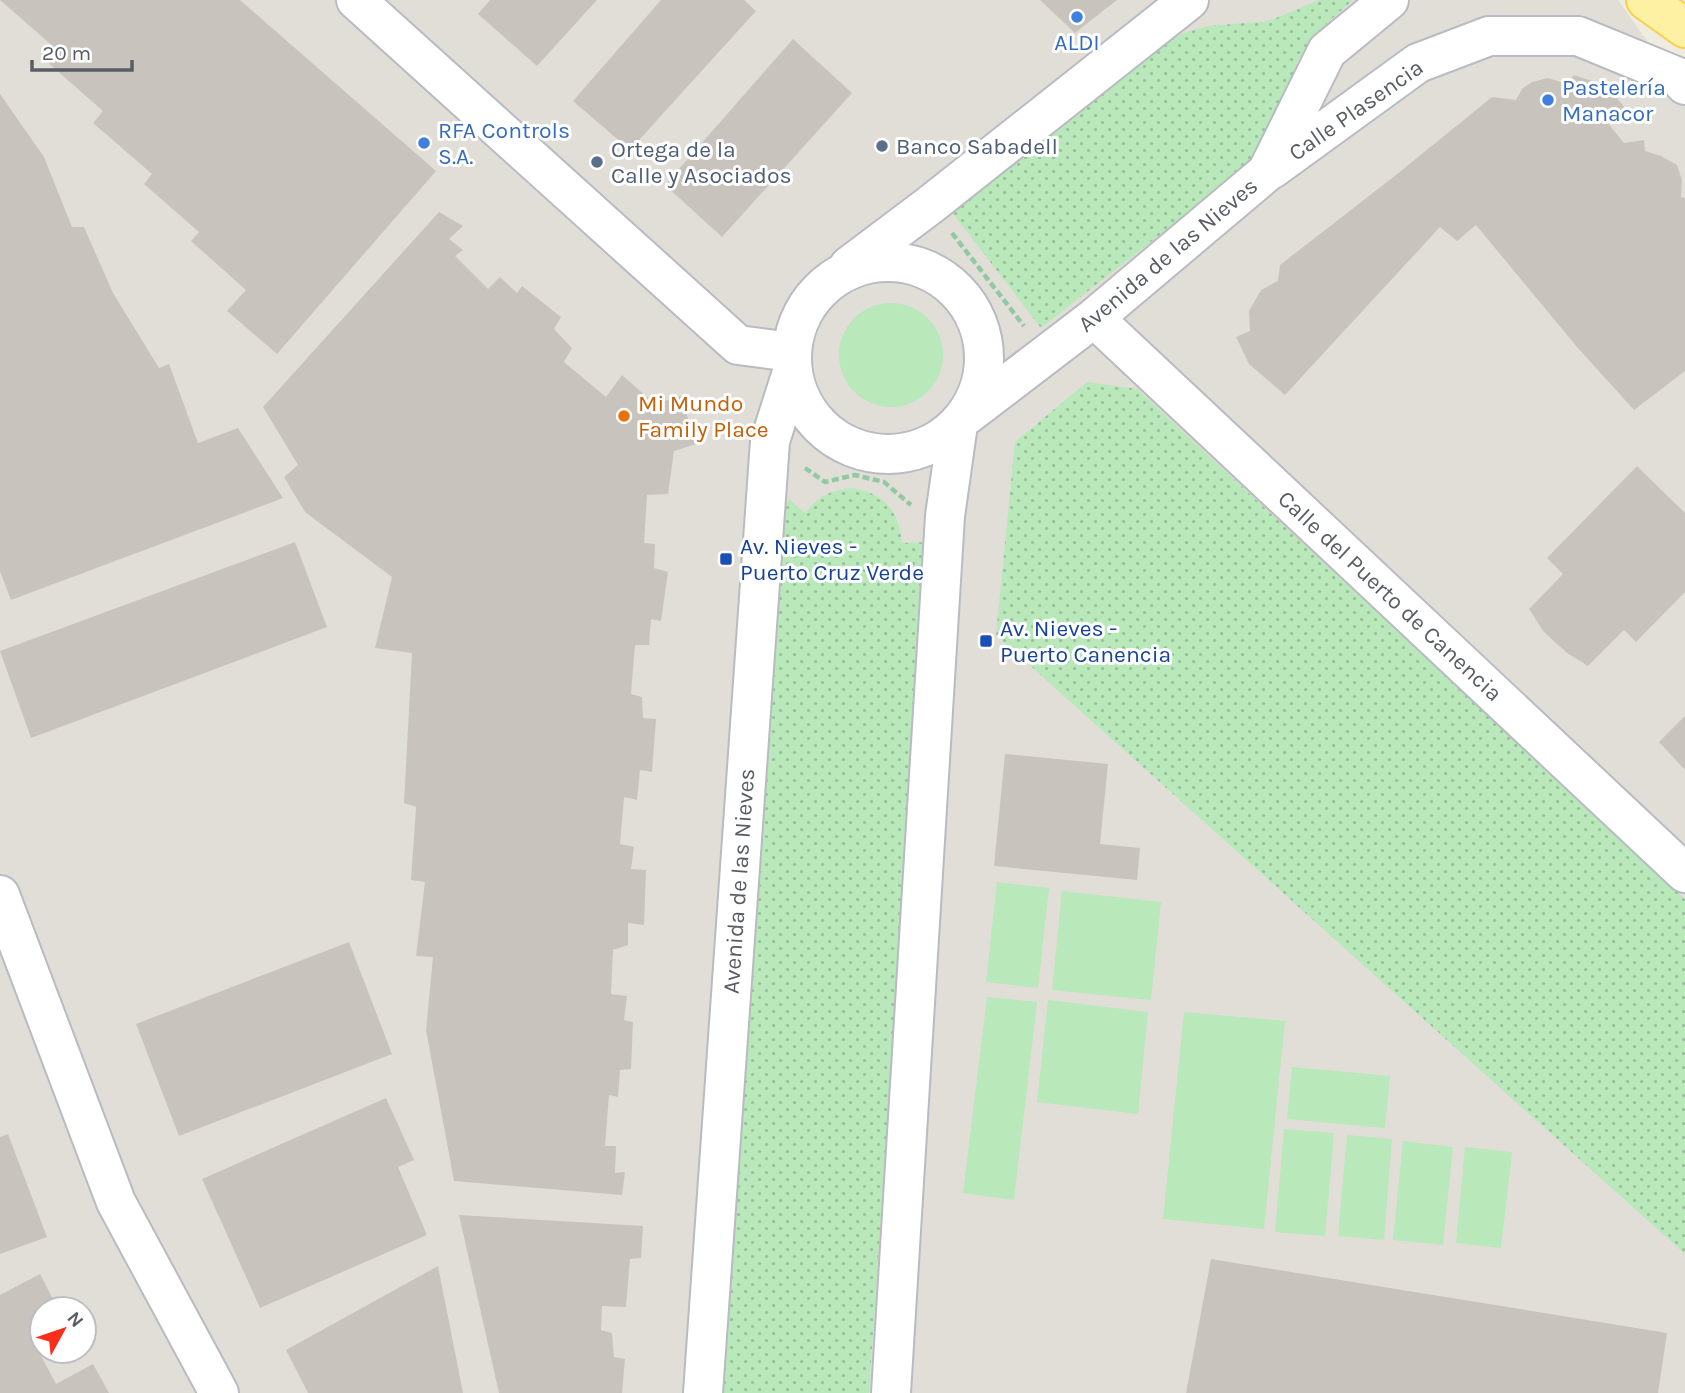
<svg xmlns="http://www.w3.org/2000/svg" width="1685" height="1393" viewBox="0 0 1685 1393" font-family="Karla,sans-serif">
<style>
.industrial{fill:#e1ded8;fill-rule:evenodd}
.green{fill:#b9e8ba}
.park{fill:url(#park-dots)}
.building{fill:#c8c4bd}
.lines{fill:none;stroke-linecap:round;stroke-linejoin:round}
.minor-casing{stroke:#b8bbc1;stroke-width:42}
.major-casing{stroke:#fecd49;stroke-width:42}
.path{stroke:#92c9a3;stroke-width:4.5;stroke-dasharray:7 3.5;stroke-linecap:butt}
.minor{stroke:#fff;stroke-width:38}
.major{stroke:#fff1a3;stroke-width:38}
.shop-dot{fill:#3f7fe0;stroke:#fff;stroke-width:2.5}
.service-dot{fill:#5c6f8a;stroke:#fff;stroke-width:2.5}
.food-dot{fill:#e8710a;stroke:#fff;stroke-width:2.5}
.transit-dot{fill:#1a4fb4;stroke:#fff;stroke-width:2.5}
.labels{text-anchor:middle;dominant-baseline:central;stroke-width:6;stroke-linejoin:round;paint-order:stroke}
.shop-label{font-size:23px;fill:#366cbe;stroke:#fff;text-anchor:start}
.street-label{font-size:23px;fill:#595d63;stroke:#fff}
.service-label{font-size:23px;fill:#4e5e75;stroke:#fff;text-anchor:start}
.food-label{font-size:23px;fill:#c56008;stroke:#fff;text-anchor:start}
.transit-label{font-size:23px;fill:#164399;stroke:#fff;text-anchor:start}
</style>
<defs>
<pattern id="park-dots" width="8" height="8" patternUnits="userSpaceOnUse" patternTransform="scale(1.75)"><rect width="8" height="8" fill="#b9e8ba"/><path d="M2 2h.1M6 6h.1" fill="none" stroke="#99bf9b" stroke-width="1.8" stroke-linecap="round"/></pattern>
</defs>
<rect width="100%" height="100%" fill="#eeebe0"/>
<path class="industrial" d="M0 0H1618L1685 95V1393H0ZM42 1309H84V1351H42Z"/>
<path class="green" d="M839 355a52 52 0 1 1 104 0a52 52 0 1 1-104 0Z
M997 882 1049 888 1038 988 986 982Z
M1062 891 1161 902 1151 1000 1052 990Z
M987 997 1037 1002 1014 1200 963 1193Z
M1048 1000 1148 1012 1138 1114 1037 1102Z
M1184 1012 1285 1021 1264 1229 1163 1219Z
M1292 1067 1390 1076 1385 1128 1287 1119Z
M1284 1129 1334 1133 1325 1236 1275 1232Z
M1347 1135 1392 1139 1384 1240 1338 1236Z
M1403 1141 1453 1147 1443 1245 1393 1240Z
M1465 1147 1512 1152 1501 1248 1456 1243Z"/>
<path class="park" d="M1319 0H1353L1325 25 1298 60 1275 121 1249 165 1041 328 951 211 1171 37 1208 26 1269 21Z
M1087 382 1137 389 1685 899V1254L996 635 1015 442Z
M853 488C885 494 899 511 902 543L927 542 869 1393H719L782 514 789 499 805 513C819 496 832 489 853 488Z"/>
<path class="building" d="M0 0H240L436 171 277 354 227 311 246 290 191 241 199 232 144 184 152 174 93 123 103 111 45 60 55 48Z
M490 0H597L537 66 478 14Z
M661 0H744L756 11 630 150 573 101Z
M1040 0H1117L1075 33Z
M793 39 852 93 722 237 665 185Z
M1574 75 1607 86 1625 108 1607 122 1624 143 1644 140 1645 151 1661 156 1677 165 1682 180 1681 197 1685 198V371L1634 410 1577 347 1476 225 1457 241 1440 227 1285 395 1249 364 1236 337 1250 331 1249 311 1261 290 1278 281 1280 265 1396 175 1492 97 1516 100 1522 89 1532 82 1548 78 1566 84Z
M0 94 44 157 72 227H84L113 293 159 368 169 364 198 443 238 428 283 498 11 600 0 571Z
M439 212 463 226 449 239 463 250 455 256 488 289 500 277 517 293 522 286 561 317 554 329 572 348 564 362 606 397 622 375 655 404 681 396 696 444 674 451 668 494 647 495 644 543 655 544 654 568 668 572 661 621 651 619 649 645H635L631 694 642 697 643 718 656 719 652 772 640 770 637 800 624 797 620 844 634 847 631 869 646 870 644 925 628 923V945L613 950 611 994 627 996 624 1020 633 1022 631 1069 620 1070 618 1097 609 1095 605 1146H616L615 1173 625 1172 622 1195 454 1181 426 1030 433 957 416 956 425 882 411 880 416 807 404 803 412 653 375 648 392 577 305 512 284 477 298 465 263 407Z
M1637 466 1685 513V592L1636 642 1624 630 1588 666 1567 653 1544 632 1529 609 1563 574 1547 558Z
M295 542 327 627 31 738 0 651Z
M1685 716V770L1659 742Z
M1005 754 1108 764 1100 844 1140 848 1137 880 994 866Z
M349 942 392 1054 179 1136 136 1024Z
M386 1098 414 1160 398 1167 427 1235 260 1308 202 1179Z
M8 1134 47 1237 0 1254V1137Z
M459 1215 643 1226 641 1258 630 1259 626 1307 602 1306 601 1330 612 1333 614 1357 625 1359 622 1393H499Z
M1211 1259 1667 1333 1658 1393H1186Z
M438 1266 463 1393H308L286 1350Z
M40 1274 58 1309H42V1336L33 1341 56 1384 93 1364 109 1393H0V1295Z"/>
<g class="lines">
<g class="minor-casing">
<path id="minor" d="M356 0 738 345 791 352
M1272 169 1418 63 1489 36H1578L1678 77 1685 85
M792 358a96 96 0 1 1 192 0a96 96 0 1 1-192 0Z
M849 266 930 205 1189 0
M1094 318 1685 873
M967 415 1094 318 1267 172 1327 51 1389 0
M0 895 116 1202 219 1393
M703 1393 770 441 792 372
M891 1393 945 516 958 424"/>
</g>
<g class="major-casing">
<path id="major" d="M1646 0 1685 28"/>
</g>
<path class="path" d="M952 233 1024 326
M805 468 825 482 855 475 884 482 911 505"/>
<use href="#minor" class="minor"/>
<use href="#major" class="major"/>
</g>
<g class="shop-dot">
<circle cx="1077" cy="17" r="7"/>
<circle cx="1548" cy="100" r="7"/>
<circle cx="424" cy="143" r="7"/>
</g>
<g class="service-dot">
<circle cx="882" cy="146" r="7"/>
<circle cx="597" cy="162" r="7"/>
</g>
<circle class="food-dot" cx="624" cy="416" r="7"/>
<g class="transit-dot">
<rect x="719" y="552" width="14" height="14" rx="3.5"/>
<rect x="979" y="634" width="14" height="14" rx="3.5"/>
</g>
<g class="labels">
<g class="shop-label">
<text x="1077" y="42" text-anchor="middle">ALDI</text>
<text x="1562" y="87">Pastelería<tspan x="1562" dy="26">Manacor</tspan></text>
<text x="438" y="130">RFA Controls<tspan x="438" dy="26">S.A.</tspan></text>
</g>
<g class="street-label">
<text transform="translate(1356 110) rotate(-35)">Calle Plasencia</text>
<text transform="translate(1168 255) rotate(-40)">Avenida de las Nieves</text>
<text transform="translate(1390 596) rotate(43)">Calle del Puerto de Canencia</text>
<text transform="translate(739 881) rotate(-86)">Avenida de las Nieves</text>
</g>
<g class="service-label">
<text x="896" y="146">Banco Sabadell</text>
<text x="611" y="149">Ortega de la<tspan x="611" dy="26">Calle y Asociados</tspan></text>
</g>
<g class="food-label">
<text x="638" y="403">Mi Mundo<tspan x="638" dy="26">Family Place</tspan></text>
</g>
<g class="transit-label">
<text x="740" y="546">Av. Nieves -<tspan x="740" dy="26">Puerto Cruz Verde</tspan></text>
<text x="1000" y="628">Av. Nieves -<tspan x="1000" dy="26">Puerto Canencia</tspan></text>
</g>
</g>
<g transform="translate(63 1330) rotate(50)"><circle r="33" fill="#ffffff" stroke="#bdbec1" stroke-width="2"/>
<path d="M0-5L12 26L0 18L-12 26Z" fill="#f92e1b"/>
<text y="-10" font-size="19" font-weight="bold" text-anchor="middle" fill="#595d63">N</text>
</g>
<path d="M32 60v10h100v-10" fill="none" stroke="#595d63" stroke-width="3.5"/>
<text x="42" y="60" font-size="21" fill="#595d63" stroke="#ffffff" stroke-width="5" paint-order="stroke">20 m</text>
</svg>
